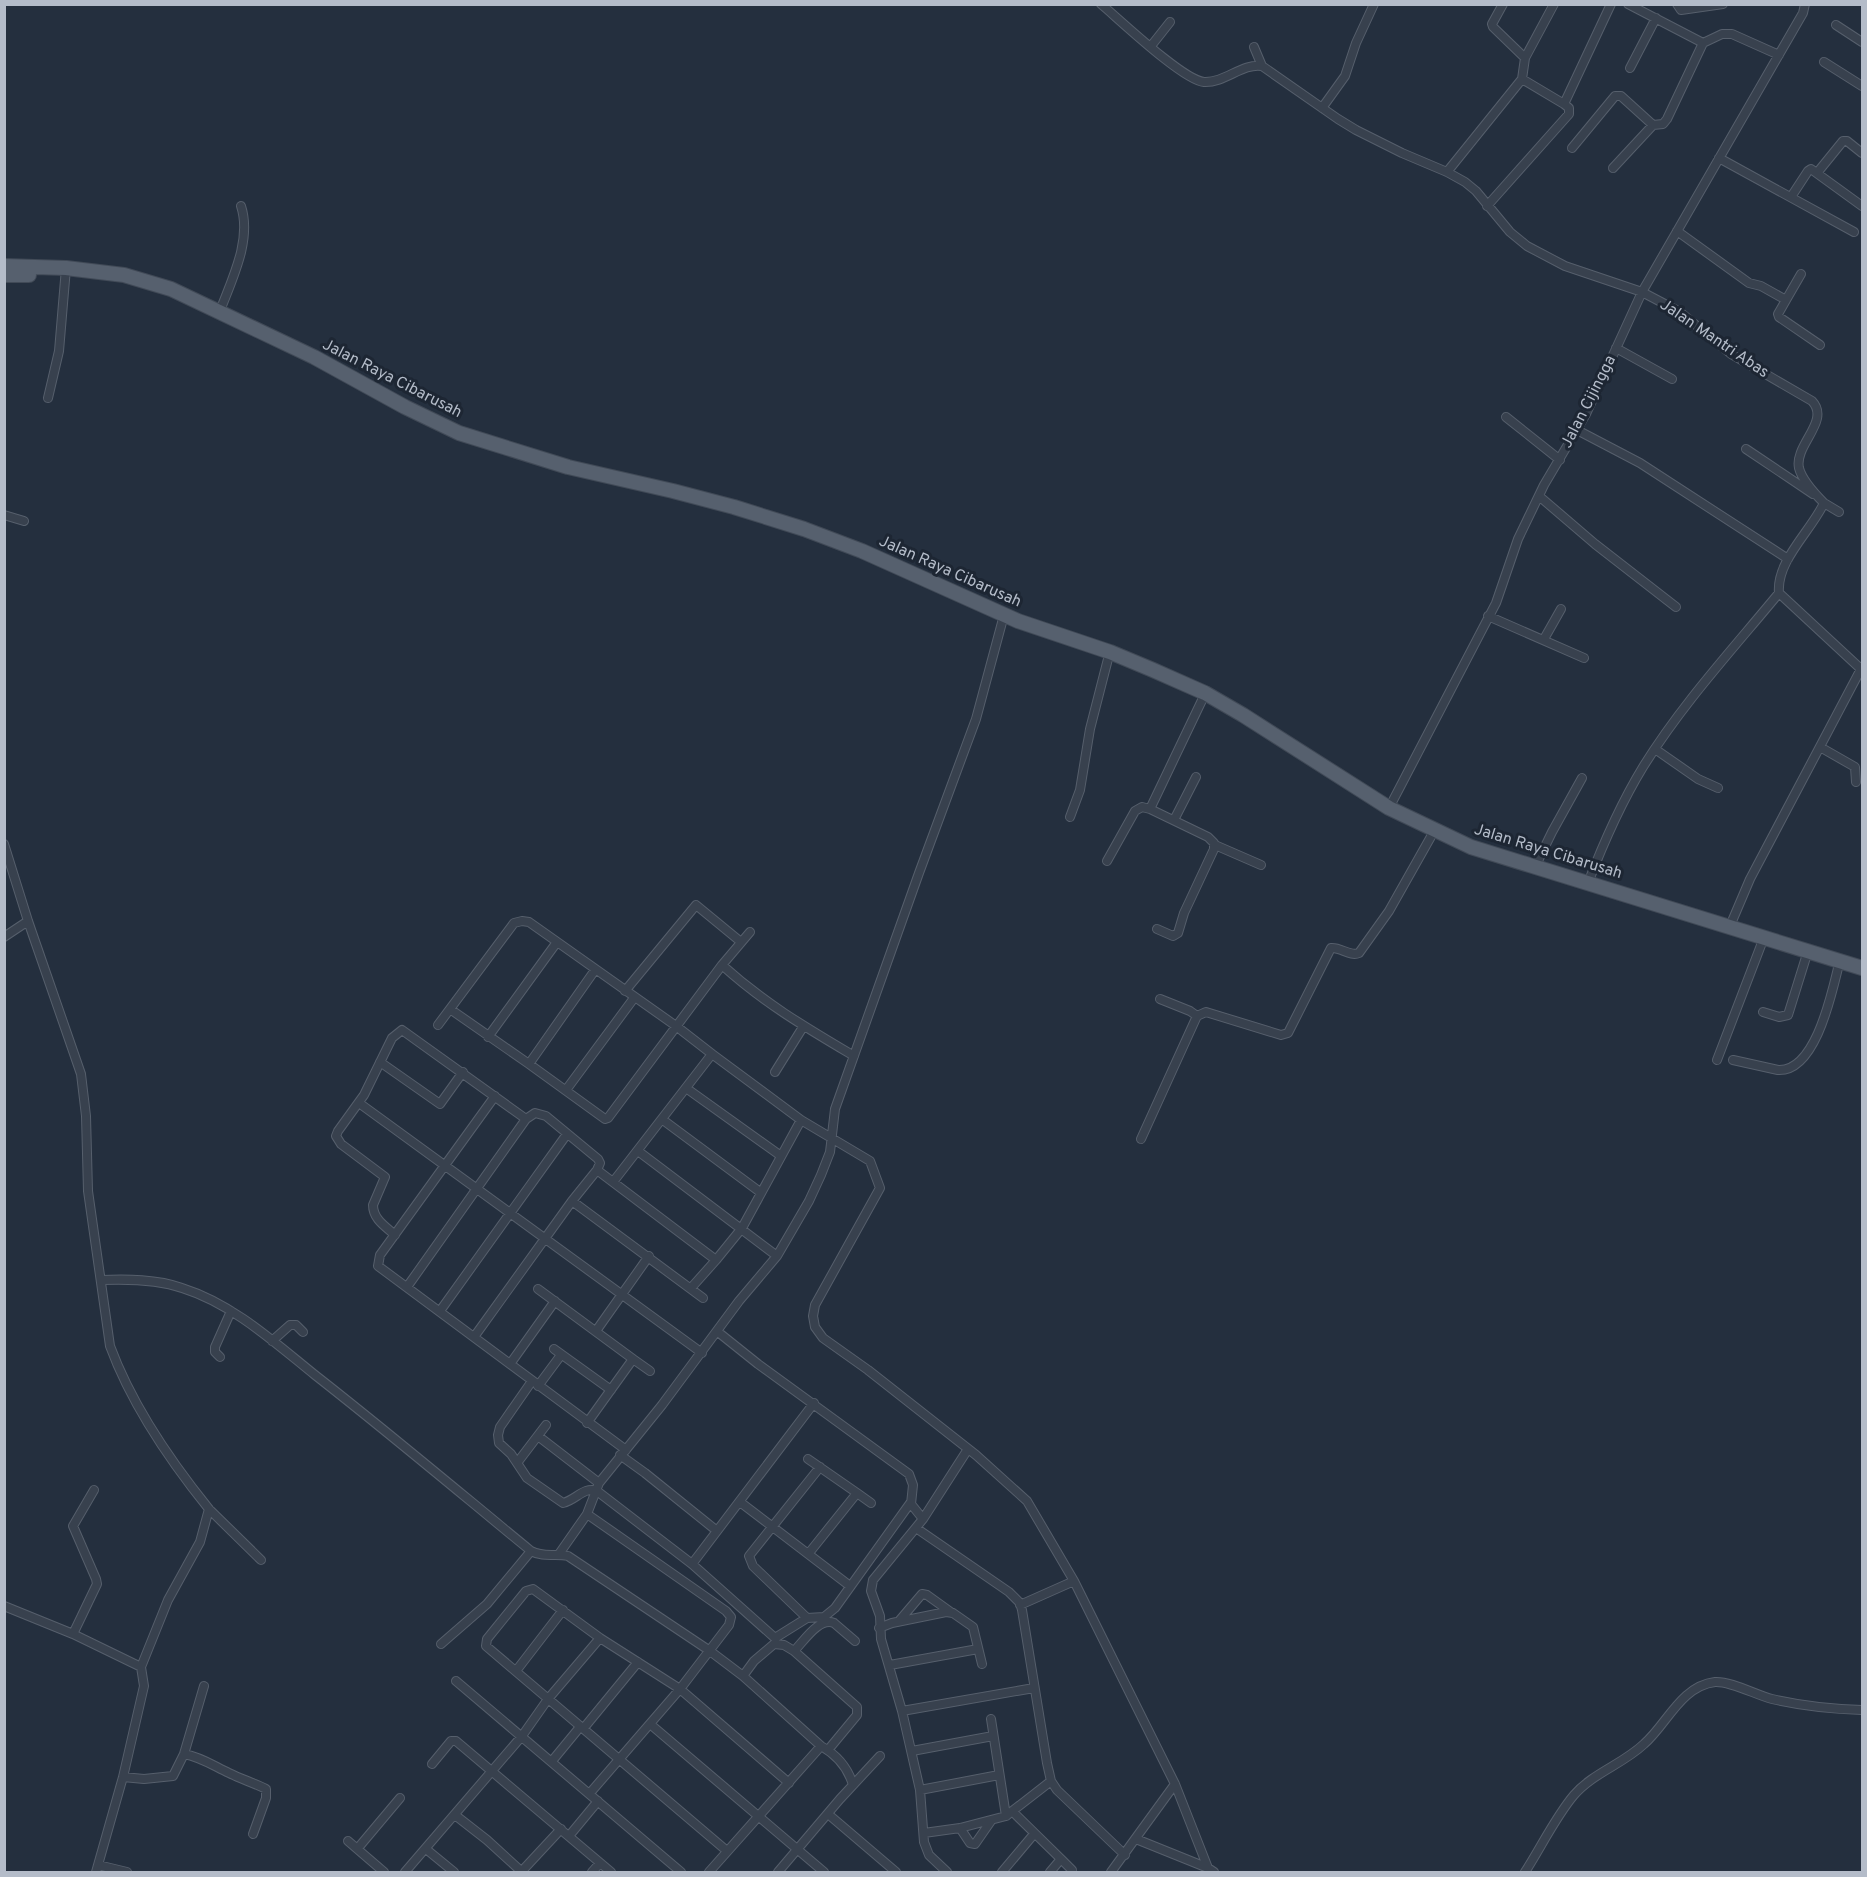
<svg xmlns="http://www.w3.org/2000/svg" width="1867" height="1877" viewBox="0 0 1867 1877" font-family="Overpass,sans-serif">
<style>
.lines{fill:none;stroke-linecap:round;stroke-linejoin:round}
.street-casing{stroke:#565f6c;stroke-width:10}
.primary-casing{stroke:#414a57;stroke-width:16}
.street{stroke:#38414e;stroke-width:8}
.primary{stroke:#56606e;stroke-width:14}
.labels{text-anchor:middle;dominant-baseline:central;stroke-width:6;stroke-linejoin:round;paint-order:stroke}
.street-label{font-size:16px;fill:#b4bcc9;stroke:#1d2633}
</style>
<rect width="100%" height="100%" fill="#242f3e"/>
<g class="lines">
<g class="street-casing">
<path id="street" d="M1101 4C1120 20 1183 80 1204 82 1225 83 1242 63 1262 66L1338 119 1356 130 1402 153 1447 172 1465 182 1476 191 1510 232 1527 246 1565 266 1642 292 1680 312 1731 354 1812 401C1831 421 1794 445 1799 468 1802 480 1815 494 1824 503 1811 531 1776 561 1779 593L1862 670
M1503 4 1492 24 1493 27 1525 58
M1628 4 1703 43 1722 34H1732L1779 55
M1677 4 1681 10 1723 4
M1836 25 1862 42
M1151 46 1170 22
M1254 47 1262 66
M1824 62 1862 86
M1630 68 1656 18
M1522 79 1564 104
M1322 108 1345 76 1356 43 1374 4
M1572 148 1615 96H1621L1653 125 1663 124 1667 119 1703 43
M1719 158 1854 232
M1613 168 1653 125
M1447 172 1522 79 1525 58 1554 4
M1817 173 1843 141H1847L1862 153
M1791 197 1808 171 1811 169 1862 206
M1487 206 1569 114V108L1564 104 1611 4
M1677 231 1749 283 1761 286 1786 300 1801 274
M1786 300 1778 314 1779 317 1820 345
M220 311C232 279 252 240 241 206
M1616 348 1672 379
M48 398 59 351 66 268
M1506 417 1560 460
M1577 430 1640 463 1788 559
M1746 449 1813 494
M1539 496 1595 544 1676 607
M1824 503 1839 512
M4 515 24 521
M1488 616 1584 658
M1544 639 1561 609
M1820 747 1855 767 1856 782
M1655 749 1698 779 1718 788
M1388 810 1496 603 1518 539 1544 485 1586 414 1642 292 1803 13 1805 4
M1070 817 1080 790 1090 729 1109 655
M1174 820 1196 777
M4 844 28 921 81 1074 86 1116 88 1191 110 1346C131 1403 171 1462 209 1509L200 1542 168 1600 141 1667 144 1686 123 1777 96 1872
M1215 845 1261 865
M1107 861 1135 811 1142 807 1150 809
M1535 867 1552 832 1582 778
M1588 883C1603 844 1621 803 1643 767 1682 704 1732 650 1779 593
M1730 926 1750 879 1862 667
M1157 929 1173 936 1178 933 1184 913 1214 849V843L1208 837 1150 809 1204 696
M4 937 28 921
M722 965C764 1003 805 1027 854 1056
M625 991 696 905 741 942
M1160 999 1190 1011 1197 1016
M450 1009 529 1064 595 970
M1763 1012 1779 1017 1788 1015 1807 954
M438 1025 514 923 522 921 529 922 676 1026 712 1054
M488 1037 557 942
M1717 1060 1763 940
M1733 1060 1778 1070C1816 1072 1832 992 1839 964
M380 1062 440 1104 463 1072
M529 1064 605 1119 608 1118 722 965 750 932
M775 1072 803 1027
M686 1088 781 1156
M566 1090 634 998
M495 1096 380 1255 378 1266 626 1450
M359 1103 702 1353
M663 1120 760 1192
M1141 1139 1197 1016 1206 1012 1281 1035 1288 1033 1331 948C1341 947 1350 957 1359 953L1389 911 1433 833
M638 1151 777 1256
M597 1170 716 1260
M613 1182 712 1054 801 1120 870 1161 880 1188 815 1305 813 1316 815 1327 823 1338 868 1370 976 1455 1027 1501 1074 1581 1175 1784 1208 1868
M572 1201 703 1298
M395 1235C385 1226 373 1219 373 1205L385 1177 341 1144 336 1136 338 1131 364 1095 392 1038 402 1030 526 1119 535 1113 546 1116 598 1159 600 1163 597 1170 572 1201 474 1337
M101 1280C127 1279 157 1279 182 1288 233 1304 274 1342 315 1375 388 1432 459 1492 531 1551 544 1558 555 1553 568 1556L710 1651 743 1676 821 1746C837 1755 848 1768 853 1785
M407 1287 526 1119
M691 1288 716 1260 742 1228 801 1120
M538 1289 633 1359 587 1423
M440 1311 567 1134
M596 1331 649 1256
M718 1332 758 1364 909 1474 913 1485 911 1504 923 1519
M272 1341 290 1325H296L303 1332
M554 1349 611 1390
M220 1357 215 1352V1347L231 1311
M633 1359 650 1371
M510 1364 555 1301
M532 1381 500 1427 498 1435 499 1443 511 1454 527 1478 563 1503C576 1500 584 1486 597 1491L692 1564 775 1638 807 1618 753 1566 749 1556 820 1467
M538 1386 561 1355
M538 1436 599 1483
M620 1455 645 1473 717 1531
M808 1459 857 1493 809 1553
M517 1463 546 1425
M857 1493 871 1503
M740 1502 850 1586
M209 1509 261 1560
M587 1514 599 1483 662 1405 739 1301 777 1256 809 1201 821 1175 830 1152 835 1109 919 873 976 719 1004 615
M916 1528 1009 1592 1020 1603 1022 1610 1047 1763 1051 1781 1057 1790 1125 1855
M559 1554 587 1514 726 1611 731 1617 729 1625 680 1689 590 1793
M692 1564 814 1403
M1020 1605 1074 1581
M4 1606 73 1634 141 1667
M807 1618 824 1617 835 1608 911 1502
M899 1621 922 1594 927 1595 952 1613
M879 1628 892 1623 946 1612 953 1613 973 1627 982 1664
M73 1634 97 1584 96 1579 73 1526 94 1490
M441 1644 487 1604 531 1551
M794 1651 857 1707V1715L828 1750
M890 1665 978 1649
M516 1671 563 1610
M743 1676 754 1661 774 1644 784 1645 794 1651C804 1641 819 1617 834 1623L855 1641
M456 1681 681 1872
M902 1711 1034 1688
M991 1719 1006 1816
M650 1724 824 1872
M583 1729 638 1662
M912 1751 993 1736
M184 1754C201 1757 214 1766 229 1773 241 1779 254 1783 266 1789V1798L253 1834
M552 1761 580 1727
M432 1764 451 1741H456L611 1872
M123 1777 144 1779 173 1776 184 1754 204 1686
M920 1790 999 1775
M1013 1812 1061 1859 1050 1872
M828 1814 896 1872
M455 1815 487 1840 522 1872
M960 1828 970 1843 975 1844 991 1821
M924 1833 960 1828 1006 1816 1051 1781
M569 1836 598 1801
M1136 1839 1208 1868 1214 1872
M348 1841 384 1872
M358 1848 400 1798
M426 1849 454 1872
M727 1851 486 1646 487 1639 526 1591 533 1589 600 1638 680 1689 789 1783
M1061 1859 1072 1870
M98 1865 127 1872
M405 1872 522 1736 548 1699 600 1638
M521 1872 561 1829
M592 1872 600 1863
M709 1872 821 1746
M778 1872 840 1799 880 1756
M947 1872 929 1855 924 1842 920 1790 902 1711 881 1639 880 1616 871 1591 873 1580 923 1519 968 1449
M1002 1872 1034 1834
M1111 1872 1175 1784
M1525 1872C1540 1849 1556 1816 1574 1795 1593 1773 1623 1764 1644 1744 1667 1724 1681 1686 1715 1682 1731 1681 1756 1695 1772 1699 1802 1706 1832 1709 1862 1710"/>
</g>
<g class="primary-casing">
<path id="primary" d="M4 266 66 268 124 275 171 289 314 357 405 407 459 433 568 467 673 491 734 507 804 529 862 551 1018 621 1110 652 1153 670 1205 693 1243 715 1389 808 1471 847 1862 968
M4 275H29"/>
</g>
<use href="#street" class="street"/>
<use href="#primary" class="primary"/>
</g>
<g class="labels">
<g class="street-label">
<text transform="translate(1714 339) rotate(34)">Jalan Mantri Abas</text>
<text transform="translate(392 379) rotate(27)">Jalan Raya Cibarusah</text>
<text transform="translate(1589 402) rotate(-63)">Jalan Cijingga</text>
<text transform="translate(950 572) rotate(24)">Jalan Raya Cibarusah</text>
<text transform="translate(1548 852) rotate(17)">Jalan Raya Cibarusah</text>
</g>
</g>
<rect width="1867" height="1877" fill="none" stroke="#b4bcc9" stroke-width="12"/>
</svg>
